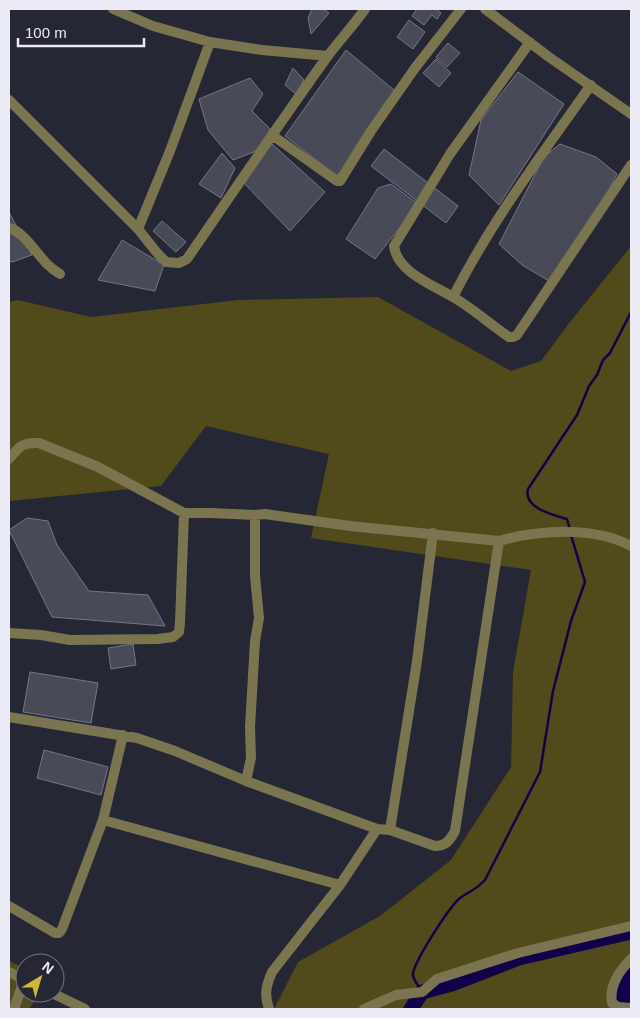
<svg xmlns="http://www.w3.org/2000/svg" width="640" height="1018" font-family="Arial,sans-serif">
	<rect width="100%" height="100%" fill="#252734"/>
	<!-- green -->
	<path fill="#514a1a" d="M631 246V1009H274L298 962 380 916 451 860 511 767 513 672 531 570 311 538 329 454 206 426 161 486 9 501V302L18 300 91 317 238 300 378 297 511 371 541 361 570 322Z
		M10 961 25 969V993H40L29 1009H9V963Z"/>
	<!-- water -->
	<path fill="#11004a" d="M631 964V1004L616 1003V984Z"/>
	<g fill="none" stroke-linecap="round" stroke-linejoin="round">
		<!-- stream -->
		<path stroke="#11004a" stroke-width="2.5" d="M570 530 567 519C553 515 523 508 528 489L577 415 589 386 597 375 603 360 610 353 631 312
			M421 990C418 985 412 979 413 973 416 959 449 907 460 898 471 890 475 891 485 880L540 772 553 691 571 621 585 582 571 535"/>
		<!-- river -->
		<path stroke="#11004a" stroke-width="15" d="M411 1009 422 992 452 984 519 958 631 932"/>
	</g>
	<!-- building -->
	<path fill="#484a58" stroke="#737685" d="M312 9H323L329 13 311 34 308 18Z
		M417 9H436L441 13 437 19 432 15 424 25 412 16Z
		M409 20 425 32 413 49 397 37Z
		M448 43 460 53 447 67 436 57Z
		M346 50 400 95 337 176 285 136Z
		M436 59 451 73 439 87 423 73Z
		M293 68 304 80 296 94 285 85Z
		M518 72 564 104 499 205 469 175 481 120Z
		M250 78 263 94 252 111 270 129 264 148 233 160 208 130 199 99Z
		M271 143 325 192 290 231 242 181Z
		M560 144 596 157 617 174 588 229 549 281 522 265 499 244 544 157Z
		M384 149 458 206 446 223 371 166Z
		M222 153 235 168 221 198 199 184Z
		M391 184 418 204 375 259 346 239 378 188Z
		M9 212 32 255 12 262 9 261Z
		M162 221 186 242 176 252 153 231Z
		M122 240 164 265 155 291 98 280Z
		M27 518 48 521 57 545 89 591 148 595 165 626 52 617 9 530Z
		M133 644 136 665 111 669 108 648Z
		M30 672 98 683 91 723 23 712Z
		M44 750 108 767 101 795 37 778Z"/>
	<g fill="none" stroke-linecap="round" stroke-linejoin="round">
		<!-- minor -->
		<path stroke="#7a754f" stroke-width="10" d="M113 9 153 26 210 42 262 50 328 56
			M485 9 549 57 631 114
			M530 42 450 154 394 246C397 272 433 285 453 297 472 308 490 324 509 337H513L517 335 631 165
			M9 100 138 229 158 254 166 262 179 263 187 259C233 192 279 124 327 57 339 41 353 26 365 9
			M272 135 337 181H340L371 131 415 68 461 9
			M9 228C23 231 37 254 47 264 51 268 55 271 60 274
			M138 229 170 151 210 42
			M453 297C491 222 542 154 591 85
			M9 459C19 447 22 442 39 443L98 467 184 513H211L255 515 265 514 350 526 499 541C539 530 594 526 631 546
			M9 633 41 635 70 640 158 639 173 637 179 632 180 623 184 513
			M9 717 137 738 175 751 246 781 377 829 390 830 417 661 433 533
			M246 781 251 758 250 727 255 641 259 618 255 576V515
			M103 820 340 885
			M390 830 435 846C446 846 450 840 455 831L499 541
			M9 906 55 933H59L62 929 103 820 123 735
			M631 959C619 971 609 986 612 1003L618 1007 631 1008
			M9 972 25 980
			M52 993 85 1009
			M14 1009 24 980
			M269 1009C264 995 266 986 272 972L340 885 377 829
			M364 1009 396 995 422 992 437 979 518 953 631 926"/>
	</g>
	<!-- border -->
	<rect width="640" height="1018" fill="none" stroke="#eaebf4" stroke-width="20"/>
	<!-- north arrow -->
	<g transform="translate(40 978) rotate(38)"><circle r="24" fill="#252734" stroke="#747581"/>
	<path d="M0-4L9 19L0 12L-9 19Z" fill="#ccb939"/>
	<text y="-8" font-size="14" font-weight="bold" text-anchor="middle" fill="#eaebf4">N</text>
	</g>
	<!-- scale -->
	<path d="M18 38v8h126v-8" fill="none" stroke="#eaebf4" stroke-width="2.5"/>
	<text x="25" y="38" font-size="15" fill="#eaebf4" stroke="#252734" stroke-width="4" paint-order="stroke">100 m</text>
</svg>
